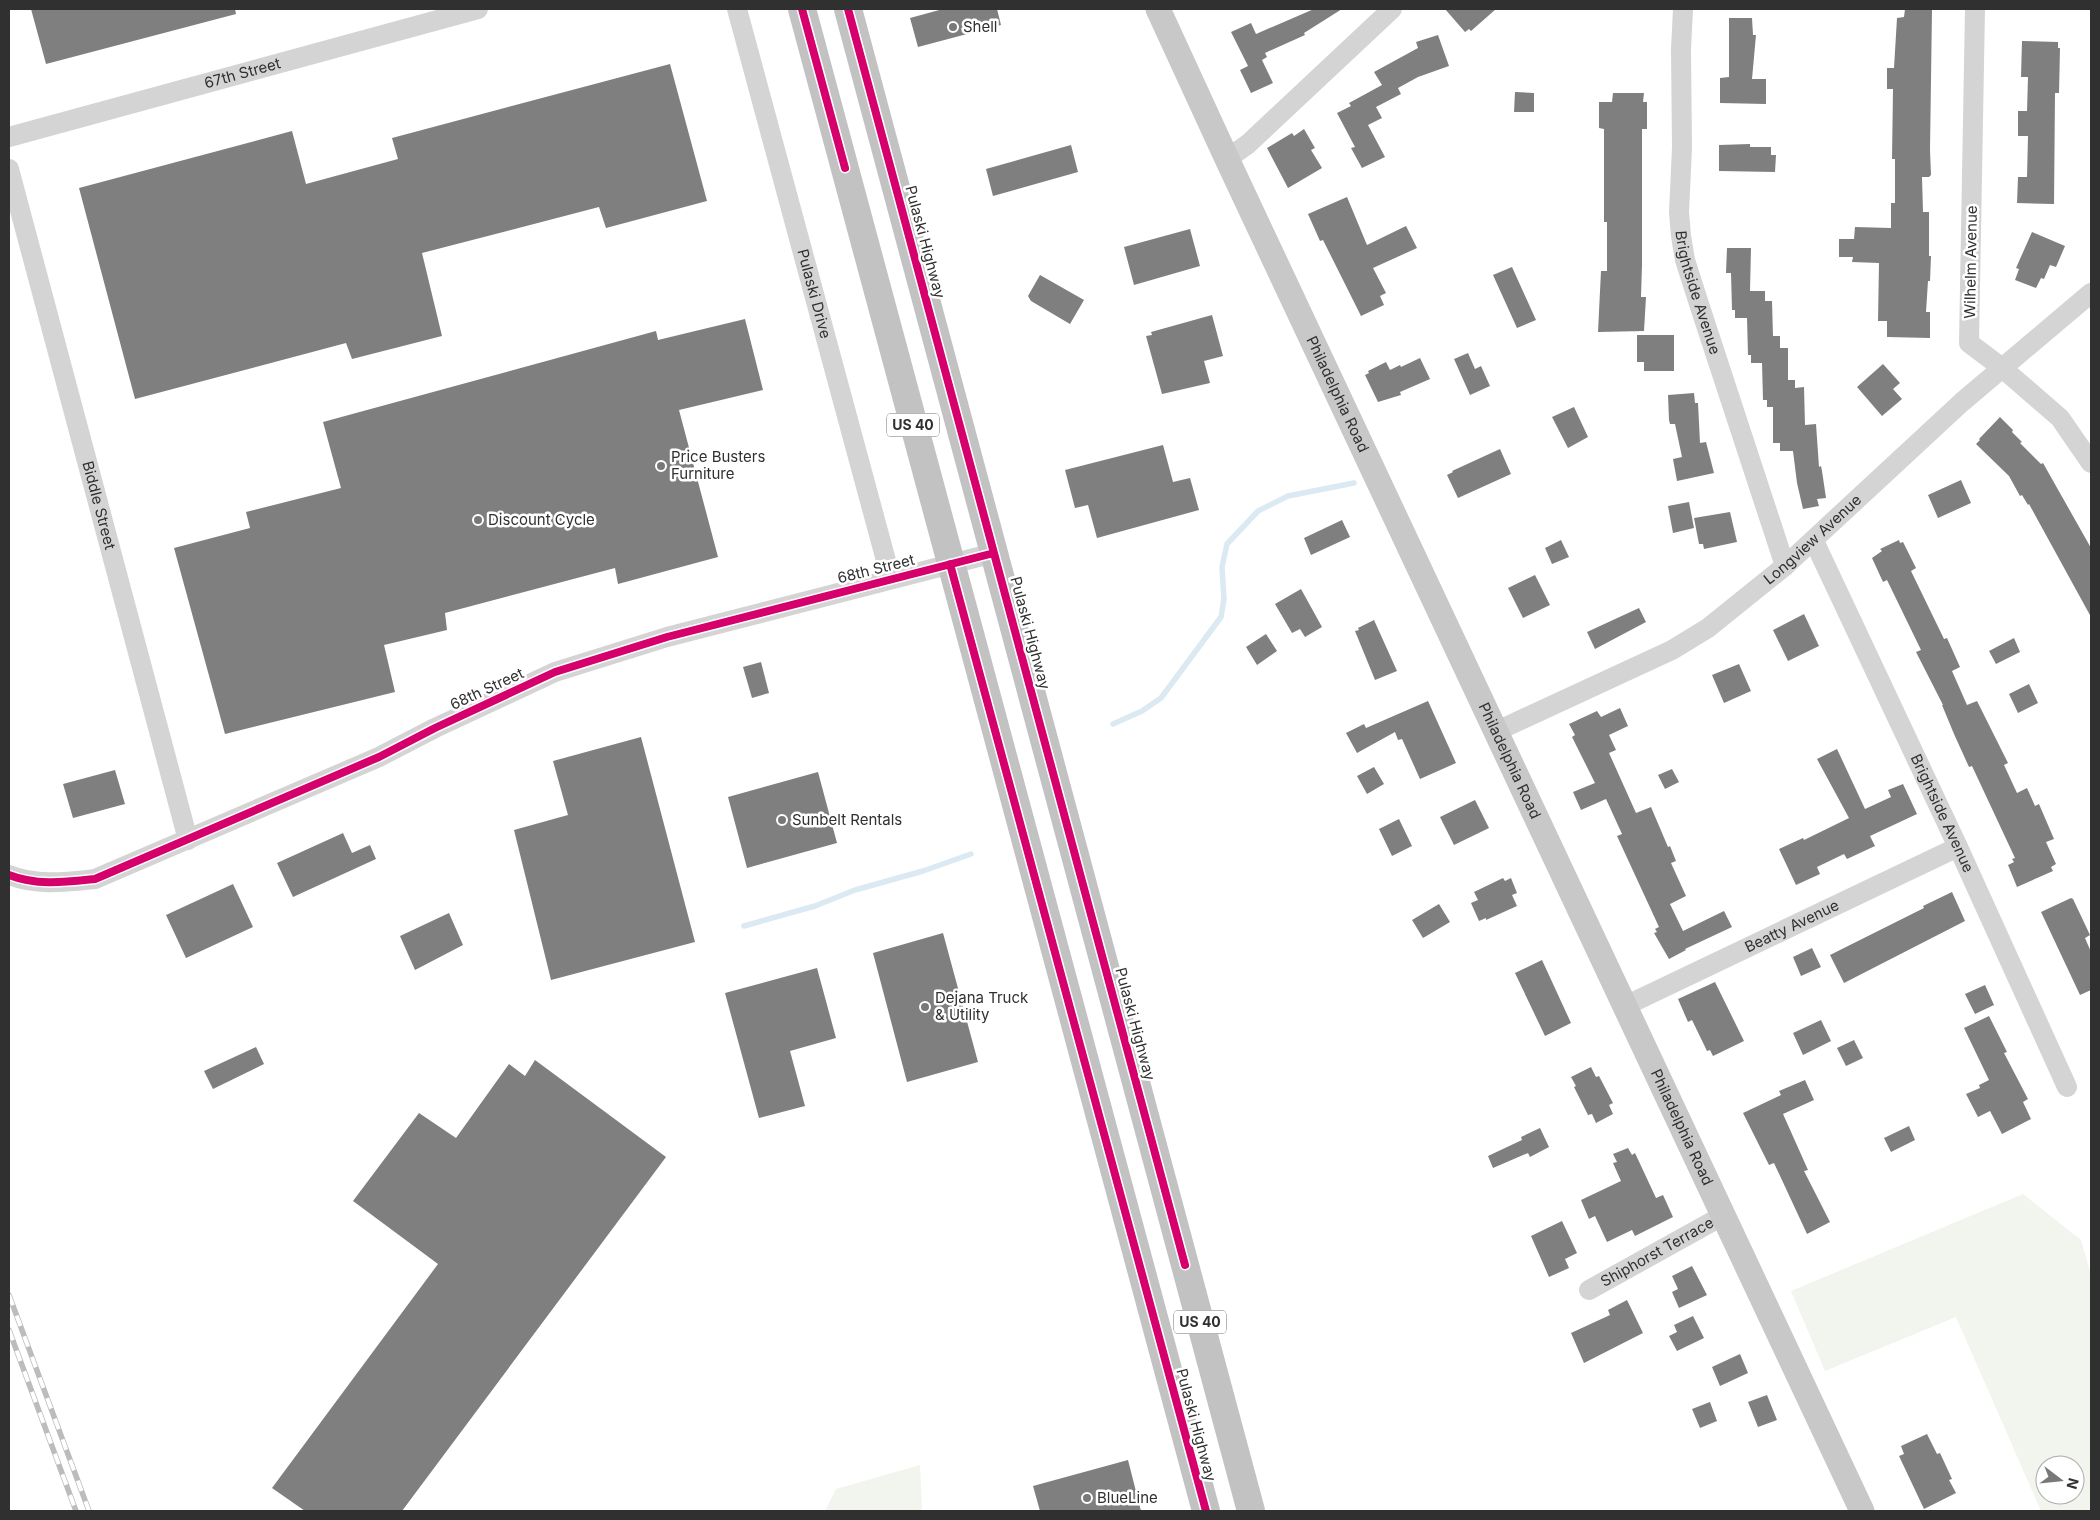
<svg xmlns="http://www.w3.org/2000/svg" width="2100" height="1520" font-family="Inter,sans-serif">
	<rect width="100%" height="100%" fill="#fff"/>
	<!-- green -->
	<path fill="#f1f5ed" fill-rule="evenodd" d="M2023 1194 2081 1240 2091 1275V1511H2041L1956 1317 1825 1371 1791 1291ZM2045 1465H2075V1495H2045Z
		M920 1465 922 1511H825L836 1489Z"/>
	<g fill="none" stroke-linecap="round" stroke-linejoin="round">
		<!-- stream -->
		<path stroke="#dae9f2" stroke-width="5.5" d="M1113 724 1142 711 1161 698 1221 617 1224 599 1222 567 1227 544 1258 511 1288 496 1354 483
			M744 926 815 906 855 890 923 871 971 854"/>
	</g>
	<!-- building -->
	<path fill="#7f7f7f" d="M31 9H235L236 14 46 64Z
		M943 9H997L1001 25 918 47 910 18Z
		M1314 9H1342L1304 33 1305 35 1265 53 1267 57 1262 60 1273 83 1251 93 1240 70 1248 66 1231 32 1251 23 1256 34Z
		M1445 9H1496L1471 31 1469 29 1465 32Z
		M1905 9H1932L1930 150 1931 175 1929 177H1922L1923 212H1929V256H1931L1930 281H1928L1926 312H1930V338L1887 337V321H1878L1879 263 1852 262 1853 257H1839V239H1854L1855 227 1891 228V203H1895V159H1892L1893 89H1887V68H1894L1897 18 1904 17Z
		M1729 18H1752L1753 35H1756L1752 79H1766V104L1720 103V78L1729 77Z
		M1438 35 1449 66 1418 77 1398 88 1401 94 1376 107 1382 118 1368 125 1385 157 1362 168 1351 148 1355 147 1337 113 1351 106 1349 103 1382 85 1374 72 1418 48 1416 42Z
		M2022 41 2058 42V48H2060L2059 93H2055L2054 204 2017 203 2018 177H2027L2028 136H2018V111H2027L2028 77H2021Z
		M670 64 707 201 606 228 599 207 422 253 442 336 352 359 346 343 135 399 79 188 292 131 306 184 398 159 392 138Z
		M1515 92 1534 93V112H1514Z
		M1613 93H1644L1643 102H1647V129H1642V265L1641 297H1646L1644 331 1598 332 1601 271H1607V222H1604V129L1599 128V102H1612Z
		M1304 129 1315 148 1311 150 1322 168 1288 188 1267 148 1292 133 1294 136Z
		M1750 144V147H1771V155H1776L1775 172 1719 171V145Z
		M1071 145 1078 172 993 196 986 169Z
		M1347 197 1367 245 1406 226 1417 248 1373 268 1386 293 1380 296 1384 305 1361 316 1323 240 1320 241 1308 214Z
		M1190 229 1200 266 1134 285 1124 247Z
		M2032 232 2065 246 2056 267 2050 265 2044 279 2041 278 2036 288 2015 280 2019 269 2016 268Z
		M1727 248H1751L1750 291H1765V301H1772L1773 336H1780V348H1788V380H1795V388L1804 387 1805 425 1816 424 1819 467 1821 466 1822 471 1826 498 1817 499 1819 506 1803 509 1797 483 1793 451H1780V443H1773V407H1767V400H1763L1762 363H1751V355H1748L1747 318H1735V310H1732L1731 273H1726Z
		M1512 267 1536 320 1517 328 1493 275Z
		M1040 275 1084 300 1070 324 1031 301 1028 296Z
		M1212 315 1223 356 1204 361 1210 383 1162 394 1146 336 1152 335 1151 332Z
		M745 319 763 390 679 410 718 557 618 584 615 568 445 613 447 630 384 645 395 692 225 734 174 548 250 528 246 512 341 488 323 422 656 331 658 340Z
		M1637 335H1674V371H1644V362H1637Z
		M1468 353 1475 369 1481 366 1490 386 1470 395 1454 359Z
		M1420 358 1430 379 1400 392 1401 395 1378 402 1365 375 1369 373 1368 371 1386 362 1390 370 1400 365 1401 367Z
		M1883 364 1900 383 1893 389 1902 399 1882 416 1857 387Z
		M1694 393 1695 403H1698L1700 443 1706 442 1714 473 1677 481 1673 459 1682 457 1675 424H1670L1669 420 1668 395Z
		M1574 407 1588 437 1568 448 1552 417Z
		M2000 417 2013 430 2012 432 2022 442 2020 443 2041 464 2043 463 2091 548V617L2029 504 2028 505 2022 495 2020 496 2009 476 1976 444 1980 440 1979 439Z
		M1163 445 1173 482 1190 478 1199 510 1097 538 1088 505 1075 508 1065 470Z
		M1500 449 1511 474 1458 498 1447 475 1453 472 1452 471Z
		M1961 480 1971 503 1938 518 1928 495Z
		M1689 502 1694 528 1673 533 1668 506Z
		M1730 512 1737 542 1704 549 1703 544H1699L1694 518Z
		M1342 520 1350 537 1311 555 1304 538Z
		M1561 540 1569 557 1552 564 1545 548Z
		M1899 540 1900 543 1903 542 1916 568 1911 571 1944 639 1947 638 1960 667 1952 671 1967 705 1977 701 2008 763 2004 765 2017 793 2027 788 2035 806 2039 804 2054 839 2046 842 2056 864 2051 867 2053 871 2017 887 2008 865 2014 862 2012 859 2015 858 1972 766 1969 767 1954 734 1942 705H1943L1916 652 1921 650 1887 580 1883 582 1872 558 1882 551 1880 549Z
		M1535 575 1550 605 1523 618 1508 588Z
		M1301 589 1322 627 1305 637 1300 629 1292 633 1275 604Z
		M1639 608 1646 622 1595 649 1587 632Z
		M1804 614 1819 646 1788 661 1773 630Z
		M1374 620 1397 671 1375 680 1355 631 1359 630 1358 628Z
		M1266 634 1277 651 1257 665 1246 647Z
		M2014 638 2020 652 1996 664 1989 651Z
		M761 662 769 693 752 698 743 667Z
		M1739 664 1751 691 1724 703 1712 675Z
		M2029 684 2038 703 2018 713 2009 694Z
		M1428 701 1456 763 1420 779 1402 739 1398 740 1395 732 1357 753 1346 733 1364 724 1366 728Z
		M1620 708 1628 726 1609 735 1616 750 1609 753 1636 813 1651 807 1668 847 1670 846 1676 861 1671 863 1686 896 1670 904 1683 931 1724 911 1732 927 1685 949 1686 950 1669 959 1654 933 1657 932 1655 929 1659 927 1617 836 1622 834 1606 799 1581 810 1573 792 1595 783 1572 737 1575 735 1569 724 1597 711 1601 717Z
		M641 737 695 942 551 980 514 830 568 815 553 761Z
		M1837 749 1865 809 1891 797 1888 790 1903 784 1917 814 1870 836 1875 846 1847 859 1844 854 1817 867 1820 874 1796 885 1779 849 1803 838 1804 840 1849 818 1817 759Z
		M1374 767 1384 784 1367 794 1357 776Z
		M1672 769 1679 782 1665 789 1658 775Z
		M115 770 125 804 73 818 63 784Z
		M818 772 837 843 747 868 728 797Z
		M1475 800 1489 828 1454 845 1440 817Z
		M1399 819 1412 846 1392 856 1379 829Z
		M343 833 352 853 370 845 376 859 293 897 277 863Z
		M1503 878 1505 881 1511 878 1517 893 1512 895 1517 906 1486 920V918L1479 921 1471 903 1478 900 1474 892Z
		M233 884 253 927 186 958 166 915Z
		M1952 892 1965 921 1844 983 1830 955 1924 908 1923 906Z
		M2071 898 2073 899 2090 935 2085 938 2091 952V990L2080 995 2041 912Z
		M1439 904 1450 922 1423 938 1412 920Z
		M449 913 463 945 415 970 400 936Z
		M943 933 978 1062 907 1082 873 953Z
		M1812 948 1821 967 1801 976 1793 957Z
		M1542 960 1571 1023 1545 1036 1515 973Z
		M817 968 836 1038 790 1051 805 1106 759 1118 725 993Z
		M1715 982 1744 1041 1713 1056 1710 1050 1707 1051 1692 1020 1688 1022 1678 999Z
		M1985 985 1994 1005 1975 1014 1965 994Z
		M1989 1016 2007 1052 2004 1053 2028 1099 2023 1102 2031 1119 2002 1134 1990 1111 1978 1117 1966 1094 1980 1088 1979 1085 1989 1080 1964 1028Z
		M1821 1020 1831 1041 1803 1055 1793 1033Z
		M1854 1040 1863 1058 1846 1066 1837 1048Z
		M256 1047 264 1064 213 1089 204 1071Z
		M535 1060 666 1157 402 1511H305L272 1488 438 1264 353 1201 419 1113 456 1138 509 1064 525 1076Z
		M1591 1067 1596 1077 1599 1076 1613 1103 1609 1105 1613 1114 1596 1123 1592 1114 1588 1115 1574 1087 1576 1086 1571 1077Z
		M1805 1080 1814 1100 1783 1114 1808 1170 1804 1171 1830 1222 1807 1234 1774 1163 1769 1165 1743 1113 1781 1095 1779 1091Z
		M1909 1126 1915 1140 1891 1152 1884 1138Z
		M1540 1128 1549 1147 1530 1157 1528 1153 1493 1168 1488 1156 1522 1140 1521 1137Z
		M1628 1148 1632 1155 1635 1153 1656 1198 1663 1195 1673 1217 1635 1236 1632 1230 1607 1242 1595 1216 1589 1219 1581 1200 1621 1181 1613 1163 1617 1162 1613 1154Z
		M1562 1221 1577 1253 1565 1259 1569 1268 1549 1277 1531 1236Z
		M1692 1266 1707 1295 1679 1308 1672 1292 1678 1289 1672 1276Z
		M1627 1300 1643 1333 1584 1363 1571 1333 1610 1315 1608 1310Z
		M1693 1316 1704 1338 1677 1351 1669 1336 1677 1332 1674 1325Z
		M1740 1354 1748 1373 1720 1386 1712 1367Z
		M1767 1395 1777 1420 1758 1427 1748 1402Z
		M1710 1402 1717 1421 1700 1428 1692 1409Z
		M1927 1434 1937 1454 1940 1453 1952 1479 1949 1480 1956 1493 1924 1509 1899 1456 1904 1454 1901 1446Z
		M1128 1460 1141 1511H1040L1033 1486Z"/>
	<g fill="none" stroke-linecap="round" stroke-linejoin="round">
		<!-- minor -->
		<g stroke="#d4d4d4" stroke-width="20">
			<path id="s1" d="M737 9 891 579"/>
			<path id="s2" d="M1683 9 1681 49 1682 148 1679 212 1681 236 1685 260 1700 307 1785 566"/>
			<path d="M1975 9 1969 343 2001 367 2060 418 2091 463"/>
			<path id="s3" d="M9 137 478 9"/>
			<path d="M1227 159 1248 144 1392 9"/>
			<path id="s4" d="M9 169 188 840"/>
			<path id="s5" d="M1814 541 1958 847 2067 1087"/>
			<path id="s6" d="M1497 731 1672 650 1708 628 1785 566 1962 402 2091 293"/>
			<path d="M9 875C37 886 66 882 95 879L379 757 435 728 555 672 667 637 994 553"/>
			<path id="s7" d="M1625 1006 1958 847"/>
			<path id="s8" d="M1589 1290 1724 1215"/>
		</g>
		<!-- major -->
		<path stroke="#c8c8c8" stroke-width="25" id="s9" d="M1158 9 1227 159 1862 1511"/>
		<!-- highway -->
		<path stroke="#c2c2c2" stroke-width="28" d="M802 9 1206 1511
			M848 9 1251 1511"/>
		<!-- rail casing -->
		<g stroke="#bcbcbc" stroke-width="5.5">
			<path id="rail" d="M9 1295 89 1511
				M9 1330 76 1511"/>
		</g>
		<!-- rail -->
		<use href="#rail" stroke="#fff" stroke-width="4" stroke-dasharray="11" stroke-linecap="butt"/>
		<!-- cycleway casing -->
		<g stroke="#fff" stroke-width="11">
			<path id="cycleway" d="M802 9 845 168
				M848 9 1185 1265
				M950 564 1206 1511
				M9 875C37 886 66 882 95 879L379 757 435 728 555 672 667 637 994 553"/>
		</g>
		<!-- cycleway -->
		<use href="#cycleway" stroke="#d6006c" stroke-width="8"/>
	</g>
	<!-- markers -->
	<g fill="#787878" stroke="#fff" stroke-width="2">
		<circle cx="953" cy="27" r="5"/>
		<circle cx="661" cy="466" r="5"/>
		<circle cx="478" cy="520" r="5"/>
		<circle cx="782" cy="820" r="5"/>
		<circle cx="925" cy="1007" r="5"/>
		<circle cx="1087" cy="1498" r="5"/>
	</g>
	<g text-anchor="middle" stroke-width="5" stroke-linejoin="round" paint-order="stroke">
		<!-- shield labels -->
		<g fill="#fff" stroke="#6e6e6e" stroke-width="1">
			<rect x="887" y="413.5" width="52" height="23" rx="4"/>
			<rect x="1174" y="1310.5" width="52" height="23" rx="4"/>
		</g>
		<g font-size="14" font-weight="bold" fill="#303030">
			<text x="913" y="430">US 40</text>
			<text x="1200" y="1327">US 40</text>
		</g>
		<!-- poi labels -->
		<g font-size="15" fill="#303030" stroke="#fff" text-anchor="start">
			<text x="963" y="32">Shell</text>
			<text x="671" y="462">Price Busters<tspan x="671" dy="17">Furniture</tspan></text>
			<text x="488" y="525">Discount Cycle</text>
			<text x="792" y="825">Sunbelt Rentals</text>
			<text x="935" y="1003">Dejana Truck<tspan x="935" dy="17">&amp; Utility</tspan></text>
			<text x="1097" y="1503">BlueLine</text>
		</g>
		<!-- street labels -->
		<g font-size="15" fill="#303030" stroke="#fff">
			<text dy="5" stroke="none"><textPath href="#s3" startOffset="242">67th Street</textPath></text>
			<text transform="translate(925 242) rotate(75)" y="5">Pulaski Highway</text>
			<text transform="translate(1971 262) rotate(-89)" y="5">Wilhelm Avenue</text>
			<text dy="5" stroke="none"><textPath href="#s2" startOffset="286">Brightside Avenue</textPath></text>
			<text dy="5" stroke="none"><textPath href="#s1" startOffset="295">Pulaski Drive</textPath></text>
			<text dy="5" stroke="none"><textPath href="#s9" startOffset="425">Philadelphia Road</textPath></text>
			<text dy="5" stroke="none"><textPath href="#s4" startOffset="348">Biddle Street</textPath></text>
			<text dy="5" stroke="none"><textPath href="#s6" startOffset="372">Longview Avenue</textPath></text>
			<text transform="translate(876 569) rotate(-14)" y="5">68th Street</text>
			<text transform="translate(1030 633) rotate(75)" y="5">Pulaski Highway</text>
			<text transform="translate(487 689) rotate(-25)" y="5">68th Street</text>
			<text dy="5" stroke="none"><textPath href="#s9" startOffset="830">Philadelphia Road</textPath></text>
			<text dy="5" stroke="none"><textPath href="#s5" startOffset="301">Brightside Avenue</textPath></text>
			<text dy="5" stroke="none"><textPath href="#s7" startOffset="185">Beatty Avenue</textPath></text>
			<text transform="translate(1135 1024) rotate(75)" y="5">Pulaski Highway</text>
			<text dy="5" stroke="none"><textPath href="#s9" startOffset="1235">Philadelphia Road</textPath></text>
			<text dy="5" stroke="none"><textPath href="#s8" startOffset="78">Shiphorst Terrace</textPath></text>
			<text transform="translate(1196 1425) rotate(75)" y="5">Pulaski Highway</text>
		</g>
	</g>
	<!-- border -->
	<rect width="2100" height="1520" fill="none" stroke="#303030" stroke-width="20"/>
	<!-- north arrow -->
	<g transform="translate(2060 1480) rotate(106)"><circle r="24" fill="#ffffff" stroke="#acacac"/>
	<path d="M0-4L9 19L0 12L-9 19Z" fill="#787878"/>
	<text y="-8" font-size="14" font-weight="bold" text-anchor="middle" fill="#303030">N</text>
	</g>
</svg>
